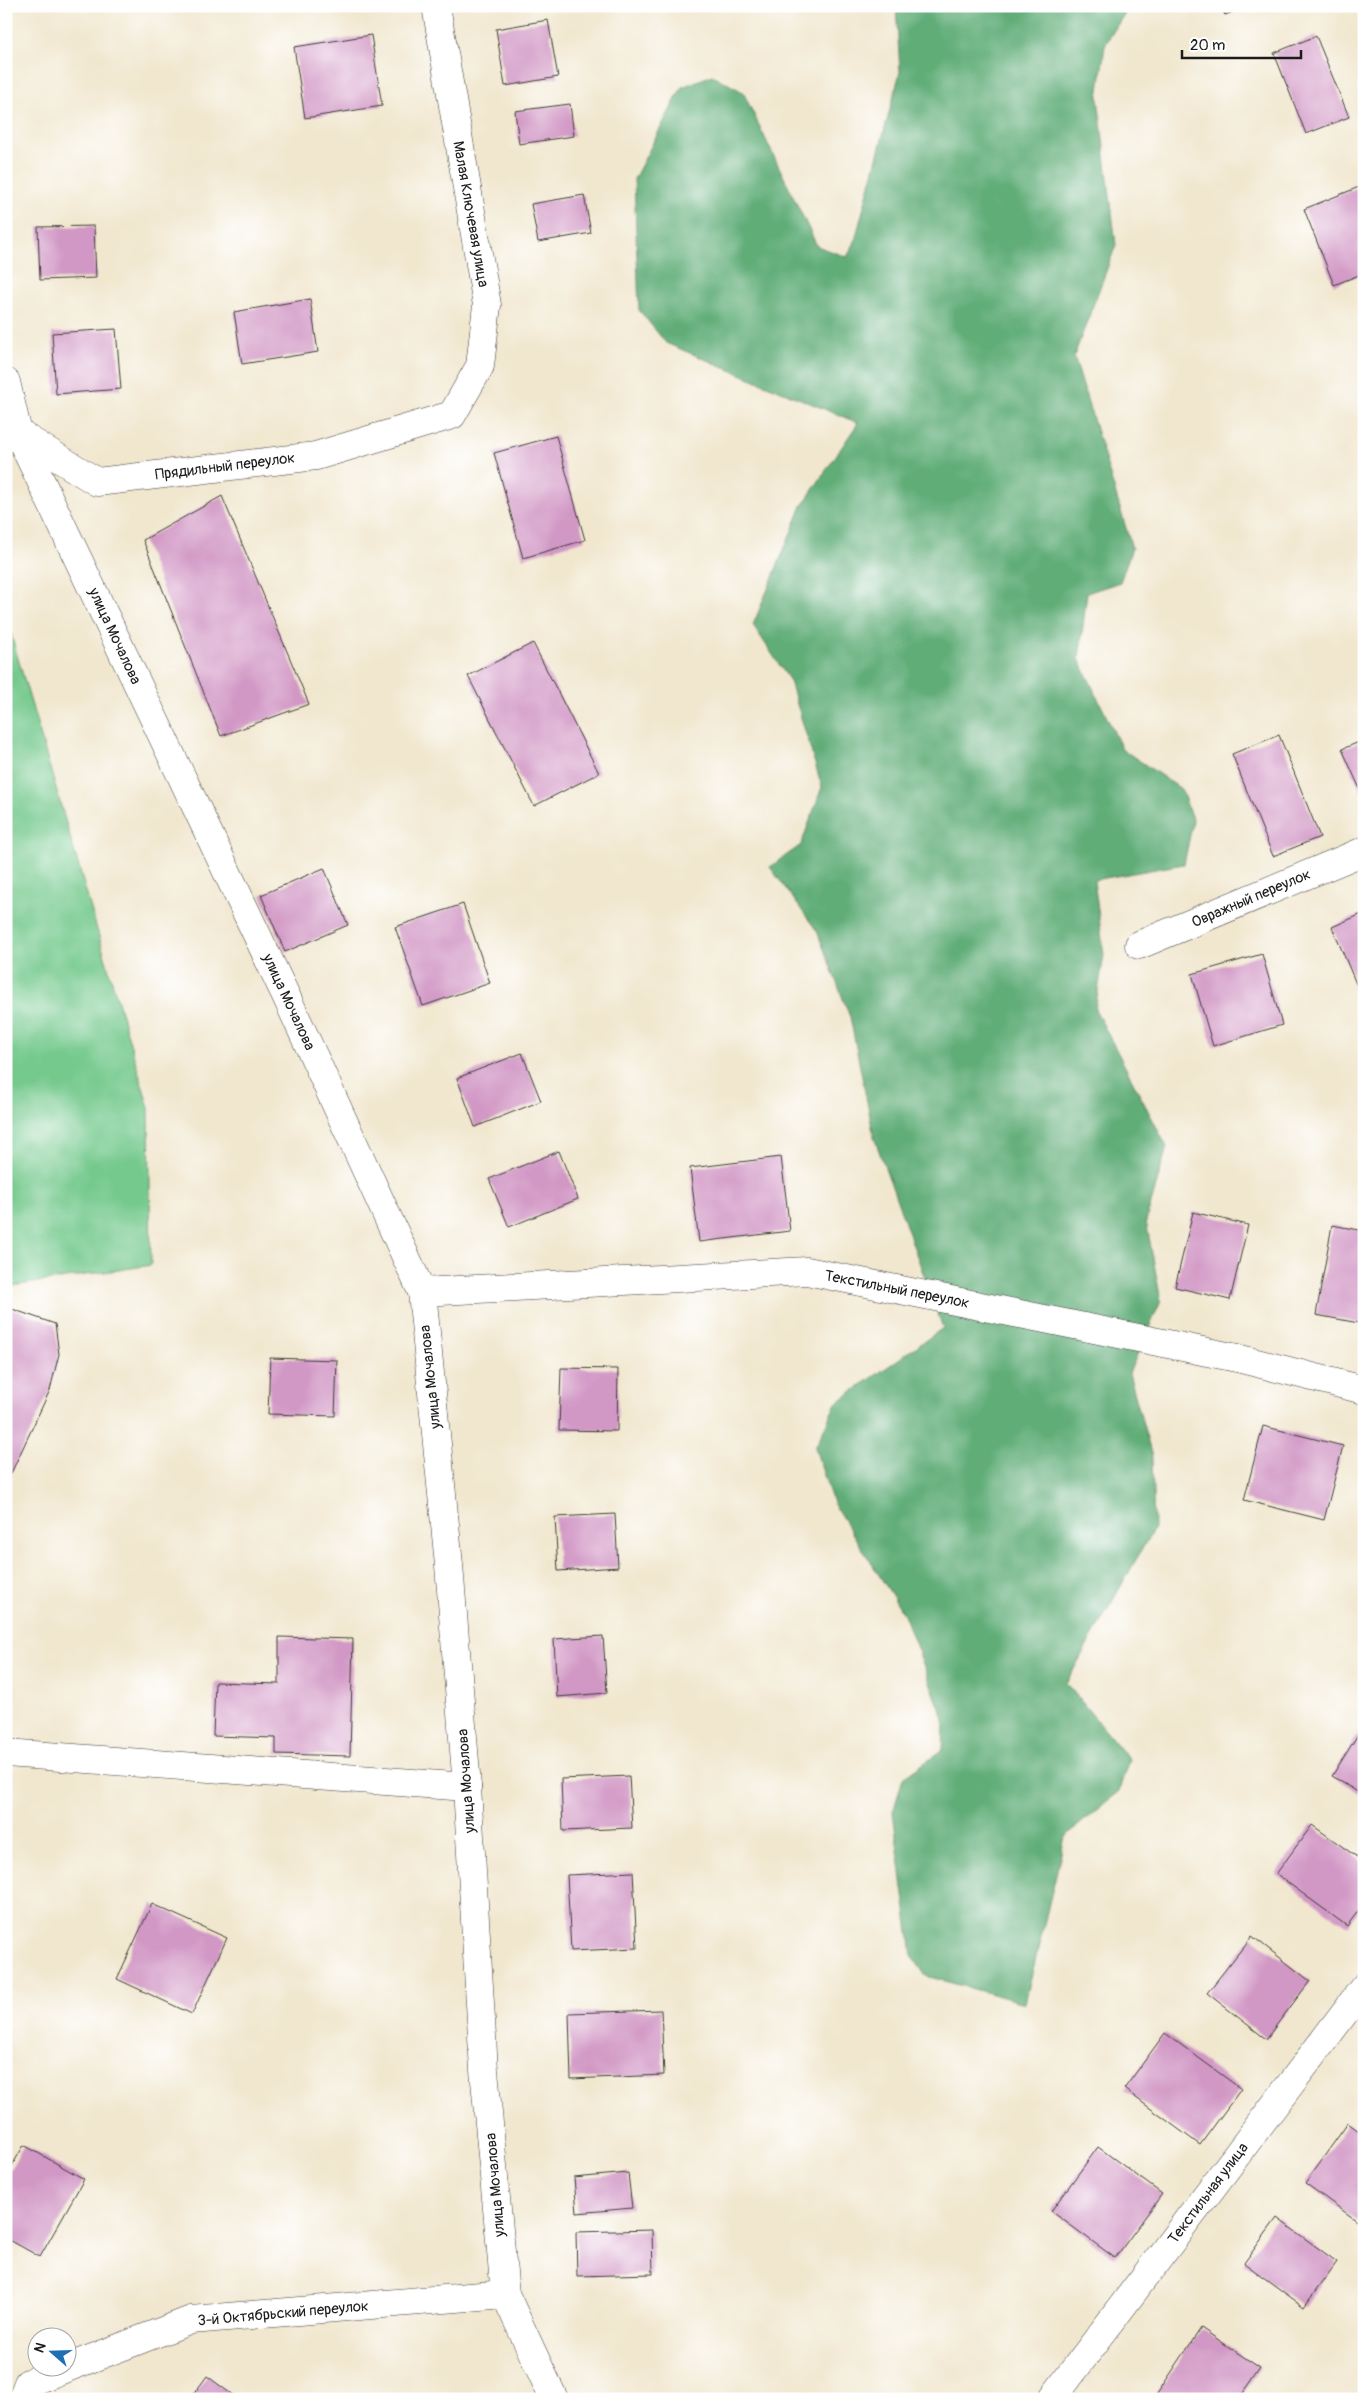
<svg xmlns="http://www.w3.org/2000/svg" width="1370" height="2405" font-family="Pangolin,sans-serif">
	<rect width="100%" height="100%" fill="#fff"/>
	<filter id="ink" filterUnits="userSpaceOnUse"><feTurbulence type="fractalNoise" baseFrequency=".02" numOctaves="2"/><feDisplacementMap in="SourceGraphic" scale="10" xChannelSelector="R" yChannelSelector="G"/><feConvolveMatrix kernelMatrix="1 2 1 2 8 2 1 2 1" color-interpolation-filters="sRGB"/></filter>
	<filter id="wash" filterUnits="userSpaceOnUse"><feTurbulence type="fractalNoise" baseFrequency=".0096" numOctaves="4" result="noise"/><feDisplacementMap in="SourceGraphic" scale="20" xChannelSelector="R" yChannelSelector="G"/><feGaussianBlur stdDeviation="1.12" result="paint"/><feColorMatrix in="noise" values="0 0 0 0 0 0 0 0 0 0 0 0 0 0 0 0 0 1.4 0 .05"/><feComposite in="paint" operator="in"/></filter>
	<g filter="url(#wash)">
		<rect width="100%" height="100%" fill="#f1e7cf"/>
		<!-- green -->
		<path fill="#75c98d" stroke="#487254" d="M6 617 149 1108 151 1265 6 1287Z"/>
		<!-- forest -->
		<path fill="#60ad78" stroke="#3e644a" d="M896 6H1129L1105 45 1098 98 1116 245 1074 356 1132 548 1120 582 1087 593 1079 659 1122 749 1181 789 1193 821 1184 864 1094 880 1104 955 1095 1009 1167 1147 1146 1221 1161 1301 1129 1373 1152 1457 1154 1528 1066 1683 1129 1759 1119 1791 1065 1837 1025 2003 926 1976 912 1956 893 1812 903 1778 943 1750 944 1719 904 1614 833 1503 815 1448 836 1403 943 1328 874 1137 850 1017 817 931 770 867 801 845 822 787 790 681 753 625 802 506 858 423 666 343 639 310 634 179 682 87 712 75 743 92 817 246 847 257 854 244 900 72Z"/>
		<g id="blocks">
			<!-- building -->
			<path fill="#d197c5" d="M1222 6H1247L1225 15Z
				M548 20 558 77 505 86 496 29Z
				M371 35 382 106 305 118 294 47Z
				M1316 36 1349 117 1306 134 1274 53Z
				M570 104 574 136 519 144 515 111Z
				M1364 185V273L1334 285 1304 209Z
				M584 195 591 233 538 242 531 204Z
				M94 226 96 278 40 280 38 227Z
				M310 299 318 352 242 364 234 312Z
				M116 329 121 389 56 394 52 333Z
				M556 436 585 540 523 558 494 453Z
				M222 496 309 704 221 736 143 540Z
				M533 643 599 773 534 806 468 676Z
				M1279 735 1320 837 1273 856 1232 754Z
				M1364 740V798L1342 749Z
				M324 868 348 925 285 952 261 895Z
				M463 904 490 983 423 1006 395 927Z
				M1364 913V992L1360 993 1332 927Z
				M1262 954 1282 1025 1213 1046 1192 974Z
				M522 1053 541 1101 475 1127 457 1078Z
				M559 1151 578 1199 509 1227 489 1179Z
				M781 1157 790 1231 699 1242 690 1168Z
				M1193 1212 1248 1225 1230 1300 1175 1287Z
				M1332 1225 1364 1231V1324L1316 1315Z
				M12 1309 55 1324 59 1354 50 1390 6 1484V1311Z
				M270 1358 337 1360 335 1416 268 1414Z
				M561 1368 618 1369 617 1431 559 1430Z
				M1263 1426 1343 1446 1324 1520 1244 1500Z
				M615 1514 618 1567 558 1571 555 1517Z
				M603 1636 607 1693 557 1697 554 1639Z
				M279 1637 353 1639 350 1756 276 1754V1738L213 1736 215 1682 279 1684Z
				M1364 1725V1796L1332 1776Z
				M629 1776 632 1828 563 1831 561 1779Z
				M1312 1825 1364 1862V1903L1347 1926 1276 1874Z
				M633 1872 637 1948 571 1951 567 1875Z
				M152 1904 227 1938 192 2014 117 1979Z
				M1252 1936 1310 1981 1266 2039 1207 1993Z
				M661 2010 664 2075 571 2079 569 2013Z
				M1165 2033 1241 2089 1200 2145 1124 2089Z
				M1348 2123 1364 2135V2226L1305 2183Z
				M24 2145 84 2179 40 2257 6 2238V2176Z
				M1098 2147 1162 2194 1115 2258 1051 2211Z
				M628 2173 632 2208 577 2213 574 2178Z
				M1277 2218 1337 2262 1304 2307 1244 2263Z
				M652 2230 653 2274 577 2276 576 2232Z
				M1201 2328 1260 2368 1239 2399H1157L1155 2397Z
				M207 2376 238 2399H190Z"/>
		</g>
	</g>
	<g filter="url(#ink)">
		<use href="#blocks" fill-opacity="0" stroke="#3c3a37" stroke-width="1"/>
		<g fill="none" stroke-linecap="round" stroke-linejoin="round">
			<!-- minor casing -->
			<g stroke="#3c3a37" stroke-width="29">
				<path id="minor" d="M8 436 18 433 97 482 316 456 452 415 480 366 487 305 436 6
					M1139 945 1364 851
					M422 1292 807 1271 1237 1358 1364 1390
					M6 1753 467 1787
					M22 2399 28 2383 191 2320 505 2294
					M1052 2399 1364 1987"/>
			</g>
			<!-- tertiary casing -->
			<g stroke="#3c3a37" stroke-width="29">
				<path id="tertiary" d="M6 382 18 433 287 998 422 1292 449 1565 467 1787 484 2070 505 2294 554 2399"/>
			</g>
			<!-- minor -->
			<use href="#minor" stroke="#fff" stroke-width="28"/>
			<!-- tertiary -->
			<use href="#tertiary" stroke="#fff" stroke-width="28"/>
		</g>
	</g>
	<g text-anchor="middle" stroke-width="4.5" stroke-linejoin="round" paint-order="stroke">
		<!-- street labels -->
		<g font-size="15" fill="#1c1c1c" stroke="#fff">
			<text transform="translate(471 214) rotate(80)" y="5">Малая Ключевая улица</text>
			<text transform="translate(225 466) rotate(-7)" y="5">Прядильный переулок</text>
			<text transform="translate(115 636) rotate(65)" y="5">улица Мочалова</text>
			<text transform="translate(1251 898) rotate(-23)" y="5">Овражный переулок</text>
			<text transform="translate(289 1002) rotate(65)" y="5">улица Мочалова</text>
			<text transform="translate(897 1289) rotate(11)" y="5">Текстильный переулок</text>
			<text transform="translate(430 1377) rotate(-96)" y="5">улица Мочалова</text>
			<text transform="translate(466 1781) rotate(-94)" y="5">улица Мочалова</text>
			<text transform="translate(495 2185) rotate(-95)" y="5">улица Мочалова</text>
			<text transform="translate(1208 2193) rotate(-53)" y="5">Текстильная улица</text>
			<text transform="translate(283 2313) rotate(-5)" y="5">3-й Октябрьский переулок</text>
		</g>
	</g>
	<!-- margin -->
	<rect width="1370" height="2405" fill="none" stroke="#fff" stroke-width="25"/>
	<!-- north arrow -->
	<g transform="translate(52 2352) rotate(290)"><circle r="24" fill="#ffffff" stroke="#a4a4a4"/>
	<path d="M0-4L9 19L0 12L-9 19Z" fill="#1f6fb2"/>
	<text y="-8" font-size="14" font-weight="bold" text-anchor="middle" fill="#1c1c1c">N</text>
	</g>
	<!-- scale -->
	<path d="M1182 50v8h119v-8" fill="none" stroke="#1c1c1c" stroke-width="2.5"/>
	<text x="1190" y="50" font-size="15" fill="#1c1c1c" stroke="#ffffff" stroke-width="4" paint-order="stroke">20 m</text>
</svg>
